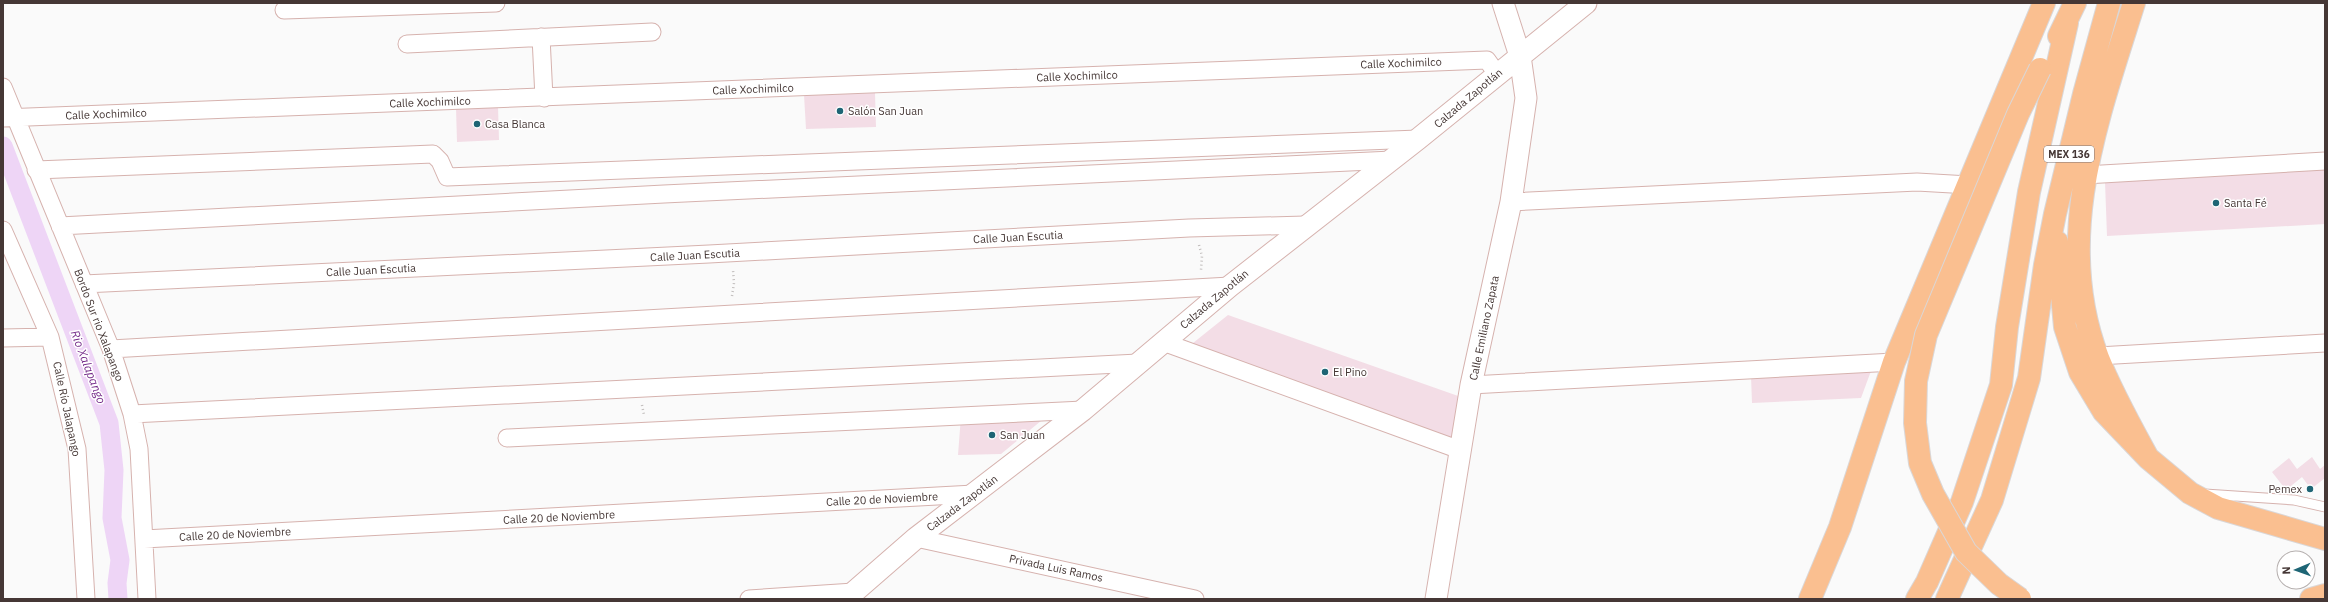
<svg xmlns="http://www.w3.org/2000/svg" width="2328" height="602" font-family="'IBM Plex Sans',sans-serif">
	<rect width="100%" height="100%" fill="#fafafa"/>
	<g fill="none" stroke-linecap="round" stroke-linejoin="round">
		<!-- canal -->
		<path stroke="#eed5f6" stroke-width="19" d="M3 146 109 423 114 470 112 518 120 560 117 583 118 599"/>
	</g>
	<!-- building -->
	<path fill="#f3dde6" d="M875 93 876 127 806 129 804 95Z
		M498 106 499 140 457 142 456 108Z
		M2325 167V224L2107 236 2105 182Z
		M1228 315 1461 397 1451 438 1188 347Z
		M1871 371 1861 398 1752 403 1751 376Z
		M1053 411 1001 454 958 455 961 416Z
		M2312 457 2320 469 2325 465V478L2311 489 2302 477 2286 490 2272 472 2289 458 2297 469Z"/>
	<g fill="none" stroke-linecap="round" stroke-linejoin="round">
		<!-- service casing -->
		<g stroke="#d6b2ae" stroke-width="11">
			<path id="service" d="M2205 494 2294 500 2325 507"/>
		</g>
		<!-- minor casing -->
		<g stroke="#d6b2ae" stroke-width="19">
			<path id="minor" d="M284 10 496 3
				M541 37 544 98
				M407 44 652 32
				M3 87 111 349 132 414 139 449 147 599
				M3 118 1487 60 1497 74
				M36 170 433 154 440 161 447 177 1418 139
				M2085 175 2325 161
				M1511 202 1917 182 1969 185
				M60 226 664 194 1392 160
				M3 230 50 337 77 449 86 599
				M84 284 709 254 1189 228 1305 225
				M3 338 50 337
				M1163 342 1460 450
				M111 349 1230 286
				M2098 356 2325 343
				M1471 385 1894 362
				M132 414 1138 363
				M507 438 1083 410
				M916 538 1195 599
				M144 539 974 494
				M749 599 854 592"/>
		</g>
		<!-- tertiary casing -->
		<g stroke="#d6b2ae" stroke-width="23">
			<path id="tertiary" d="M846 599 916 538 1083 410 1230 286 1418 139 1586 3
				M1436 599 1471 385 1511 202 1526 98 1520 56 1503 3"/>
		</g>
		<!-- trunk casing -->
		<g stroke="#dad7d7" stroke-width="24">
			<path id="trunk" d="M2134 3C2098 118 2052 238 2098 358 2112 393 2130 425 2148 458
				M2059 36 2075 3
				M2057 242 2065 327 2080 372 2104 412 2148 458 2190 493 2218 508 2325 539
				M1810 599 1840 527 1894 362 2044 3
				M1917 599 1927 582 1962 502 2001 385 2007 327 2029 192 2067 23
				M1947 599 1992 500 2029 378 2045 265 2055 214 2084 94 2109 3
				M2311 599 2325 595"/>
		</g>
		<!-- path -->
		<path stroke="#c2bebd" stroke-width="2.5" stroke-dasharray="1 3" stroke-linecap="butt" d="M1199 245 1202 256 1201 270
			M732 296 734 283 733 270
			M642 405 644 415"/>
		<!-- service -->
		<use href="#service" stroke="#fff" stroke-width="9"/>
		<!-- minor -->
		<use href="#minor" stroke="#fff" stroke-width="17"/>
		<!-- tertiary -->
		<use href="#tertiary" stroke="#fff" stroke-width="21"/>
		<!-- trunk -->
		<use href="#trunk" stroke="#fabf90" stroke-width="22"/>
		<!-- trunk-bridge casing -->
		<g stroke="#dad7d7" stroke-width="24" stroke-linecap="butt">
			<path id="trunk-bridge" d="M2020 599 1999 584 1966 552 1933 494 1920 463 1915 423 1916 381 1926 335 2018 114 2040 69"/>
		</g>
		<!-- trunk-bridge -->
		<use href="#trunk-bridge" stroke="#fabf90" stroke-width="22"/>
	</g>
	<!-- markers -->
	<g fill="#1e6575" stroke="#fff" stroke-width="1.5">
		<circle cx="840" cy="111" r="4"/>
		<circle cx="477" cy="124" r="4"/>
		<circle cx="2216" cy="203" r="4"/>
		<circle cx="1325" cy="372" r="4"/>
		<circle cx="992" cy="435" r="4"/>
		<circle cx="2310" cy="489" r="4"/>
	</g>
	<g text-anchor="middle" stroke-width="3" stroke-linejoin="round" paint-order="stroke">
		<!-- shield labels -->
		<rect fill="#fff" stroke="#7d7372" stroke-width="1" x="2044" y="146" width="50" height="16" rx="3"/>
		<g font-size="10" font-weight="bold" fill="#453735">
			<text x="2069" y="158">MEX 136</text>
		</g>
		<!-- street labels -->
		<g font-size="11" fill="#453735" stroke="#fff">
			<text transform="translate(1401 63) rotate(-2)" y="4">Calle Xochimilco</text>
			<text transform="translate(1077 76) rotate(-2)" y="4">Calle Xochimilco</text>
			<text transform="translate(753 89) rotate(-2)" y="4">Calle Xochimilco</text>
			<text transform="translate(1468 98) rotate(-40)" y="4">Calzada Zapotlán</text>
			<text transform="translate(430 102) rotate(-2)" y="4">Calle Xochimilco</text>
			<text transform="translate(106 114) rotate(-2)" y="4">Calle Xochimilco</text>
			<text transform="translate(1018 237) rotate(-3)" y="4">Calle Juan Escutia</text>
			<text transform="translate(695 255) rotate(-3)" y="4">Calle Juan Escutia</text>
			<text transform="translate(371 270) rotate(-3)" y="4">Calle Juan Escutia</text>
			<text transform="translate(1214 299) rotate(-40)" y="4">Calzada Zapotlán</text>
			<text transform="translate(99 325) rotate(69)" y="4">Bordo Sur rio Xalapango</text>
			<text transform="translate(1484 328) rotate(-78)" y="4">Calle Emiliano Zapata</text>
			<text transform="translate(67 409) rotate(78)" y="4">Calle Río Jalapango</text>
			<text transform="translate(882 499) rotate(-3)" y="4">Calle 20 de Noviembre</text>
			<text transform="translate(962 503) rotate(-37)" y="4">Calzada Zapotlán</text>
			<text transform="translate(559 517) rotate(-3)" y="4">Calle 20 de Noviembre</text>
			<text transform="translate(235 534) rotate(-3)" y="4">Calle 20 de Noviembre</text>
			<text transform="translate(1056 568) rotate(12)" y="4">Privada Luis Ramos</text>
		</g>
		<!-- poi labels -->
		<g font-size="11" fill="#453735" stroke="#fff" text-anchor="start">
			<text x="848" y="115">Salón San Juan</text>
			<text x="485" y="128">Casa Blanca</text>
			<text x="2224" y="207">Santa Fé</text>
			<text x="1333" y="376">El Pino</text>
			<text x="1000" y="439">San Juan</text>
			<text x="2302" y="493" text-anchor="end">Pemex</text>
		</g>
		<!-- water labels -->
		<g font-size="12" font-style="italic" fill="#752c8a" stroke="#fff">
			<text transform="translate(88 367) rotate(69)" y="4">Rio Xalapango</text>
		</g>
	</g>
	<!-- border -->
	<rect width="2328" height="602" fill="none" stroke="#453735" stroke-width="8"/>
	<!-- north arrow -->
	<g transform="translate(2296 570) rotate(268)"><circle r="19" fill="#ffffff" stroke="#b5afae"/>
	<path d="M0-3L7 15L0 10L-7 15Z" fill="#1e6575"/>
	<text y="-6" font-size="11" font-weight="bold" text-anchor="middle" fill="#453735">N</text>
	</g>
</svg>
